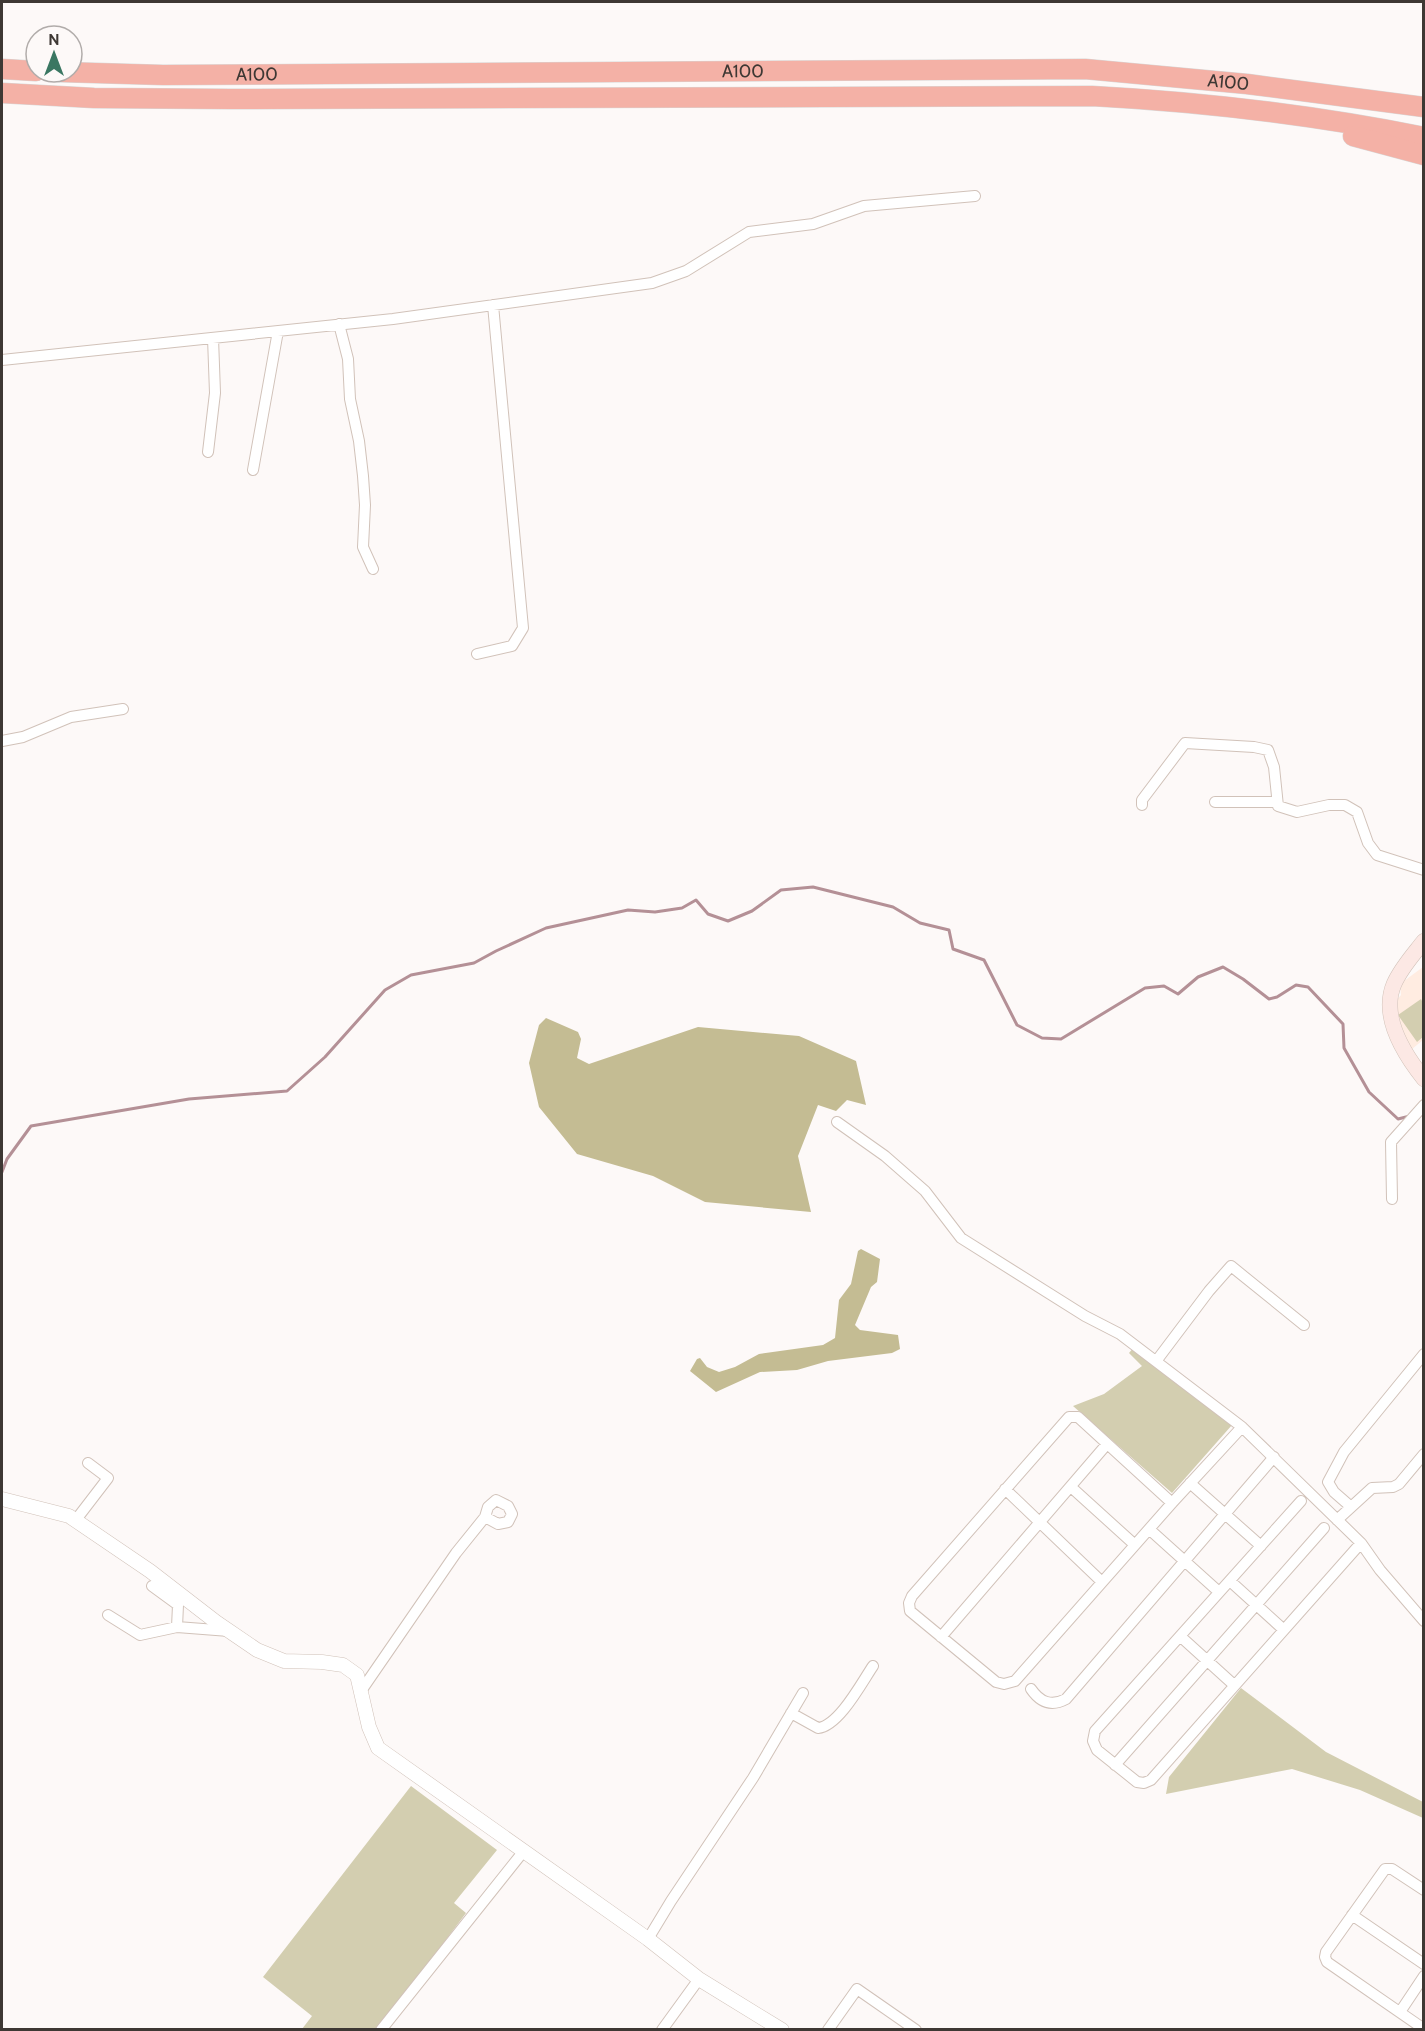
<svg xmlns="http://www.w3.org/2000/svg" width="1425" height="2031" font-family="Cabin,sans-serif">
	<rect width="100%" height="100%" fill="#fdf9f8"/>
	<!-- built -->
	<path fill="#ffece1" d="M1423 967V1040L1412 1049 1400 1027 1396 1001 1401 995 1400 984Z"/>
	<!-- green -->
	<path fill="#d3ceb0" d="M1421 999 1423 1003V1037L1417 1042 1398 1015Z
		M1134 1347 1232 1425 1172 1493 1073 1406 1104 1394 1142 1366 1129 1353Z
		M1241 1688 1326 1752 1423 1802V1818L1360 1790 1292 1769 1166 1794 1169 1777Z
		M411 1786 497 1850 454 1903 466 1913 379 2029H302L312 2016 263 1977Z"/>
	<!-- forest -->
	<path fill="#c4bc93" d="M546 1018 578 1032 581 1039 577 1058 589 1064 698 1027 799 1036 856 1061 866 1105 847 1100 836 1111 818 1105 798 1156 811 1212 705 1202 653 1176 577 1154 539 1107 529 1063 539 1025Z
		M861 1249 880 1259 877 1282 871 1287 855 1325 860 1330 898 1335 900 1349 892 1353 828 1361 797 1370 760 1372 716 1392 690 1371 697 1359 700 1358 707 1367 719 1372 735 1367 759 1354 823 1345 835 1338 839 1300 851 1284 858 1251Z"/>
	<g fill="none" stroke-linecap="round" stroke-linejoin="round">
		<!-- stream -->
		<path stroke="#b49096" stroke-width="3" d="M2 1172 7 1159 31 1126 189 1099 287 1091 325 1057 385 990 411 975 474 963 496 951 546 928 628 910 655 912 682 908 696 900 708 914 728 921 752 911 781 890 813 887 893 907 920 923 949 930 953 949 984 960 1017 1025 1042 1038 1061 1039 1145 988 1164 986 1178 994 1198 977 1223 967 1243 979 1269 999 1277 997 1296 985 1308 987 1343 1024 1344 1048 1369 1092 1398 1119 1410 1116"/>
		<!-- minor casing -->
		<g stroke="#d1c2b9" stroke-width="12">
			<path id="minor" d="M339 324 348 359 350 399 359 441 363 476 365 505 363 547 373 569
				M2 360 393 319 652 283 686 271 749 232 813 224 864 206 975 196
				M208 452 215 393 213 338
				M253 470 278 331
				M477 654 512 646 523 628 493 305
				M2 741 23 737 71 717 123 709
				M1215 802H1277
				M1142 805V800L1185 743 1254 747 1268 750 1274 767 1278 806 1297 812 1329 805H1345L1357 812 1368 843 1377 855 1424 870
				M837 1122 885 1156 925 1191 961 1238 1085 1316 1120 1334 1242 1427 1361 1543 1380 1570 1424 1621
				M1392 1199 1391 1142 1424 1105
				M1157 1360 1209 1291 1231 1266 1304 1325
				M1190 1483 1261 1546
				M1071 1487 1135 1545
				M1005 1489 1102 1582
				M496 1500 508 1506 512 1514 508 1522 498 1524 485 1517 488 1507Z
				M1301 1501 1095 1731 1093 1741 1097 1750 1137 1782 1144 1783 1151 1780 1361 1543
				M1172 1503 1078 1417H1069L912 1596 909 1603 910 1611 996 1682 1004 1684 1015 1681 1172 1503 1242 1427
				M1350 1506 1334 1492 1328 1482 1344 1452 1424 1354
				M1337 1520 1372 1488 1393 1487 1399 1484 1424 1454
				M75 1521 108 1478 88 1463
				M1149 1529 1219 1592
				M1230 1581 1284 1630
				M152 1586 178 1605 177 1627
				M108 1615 140 1635 177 1627 229 1631
				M1180 1636 1234 1685
				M941 1637 1107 1444
				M1031 1689C1040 1702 1051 1707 1066 1699L1274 1457
				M361 1691 456 1553 485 1517
				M791 1713 818 1728C839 1726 862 1682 873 1666
				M1115 1765 1324 1528
				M1424 1890 1392 1869H1385L1326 1952 1325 1957 1327 1962 1424 2029
				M1352 1915 1424 1964
				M648 1939 671 1901 753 1778 803 1693
				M1400 2012 1424 1976
				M381 2030 523 1852
				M662 2030 699 1979
				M828 2030 857 1989 916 2030"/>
		</g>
		<!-- tertiary casing -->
		<g stroke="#d1c2b9" stroke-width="15">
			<path id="tertiary" d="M2 1499 69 1516 150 1571 216 1622 257 1650 284 1661 322 1662 343 1665 357 1675 369 1727 378 1748 648 1939 699 1979 782 2030"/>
		</g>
		<!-- secondary casing -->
		<g stroke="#d1c2b9" stroke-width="16">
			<path id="secondary" d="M1424 941C1413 955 1401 968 1394 984 1380 1017 1404 1054 1424 1079"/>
		</g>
		<!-- motorway casing -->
		<g stroke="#d8d7d6" stroke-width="21">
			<g id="motorway">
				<path d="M2 69 36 71"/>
				<path id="s1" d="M61 72 163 75 1085 69 1247 84 1424 107"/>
				<path d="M2 93 94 98 231 99 1092 96C1204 102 1314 115 1424 137"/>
				<path d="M1353 136 1424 155"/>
			</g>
		</g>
		<!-- minor -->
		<use href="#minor" stroke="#fff" stroke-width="10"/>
		<!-- tertiary -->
		<use href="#tertiary" stroke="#fff" stroke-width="14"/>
		<!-- secondary -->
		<use href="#secondary" stroke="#fce8e4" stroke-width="15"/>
		<!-- motorway -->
		<use href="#motorway" stroke="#f4b1a6" stroke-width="20"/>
	</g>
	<g text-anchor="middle" stroke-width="4.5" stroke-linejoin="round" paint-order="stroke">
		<!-- street labels -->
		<g font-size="18" fill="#3e3834" stroke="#fdf9f8">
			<text dy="6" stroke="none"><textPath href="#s1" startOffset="682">A100</textPath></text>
			<text dy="6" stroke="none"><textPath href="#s1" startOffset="196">A100</textPath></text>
			<text dy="6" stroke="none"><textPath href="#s1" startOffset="1168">A100</textPath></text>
		</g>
	</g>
	<!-- border -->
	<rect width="1425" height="2031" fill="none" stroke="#3e3834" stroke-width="6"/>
	<!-- north arrow -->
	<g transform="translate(54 54)"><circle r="28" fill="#fdf9f8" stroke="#b1acaa" stroke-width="1.5"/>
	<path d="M0-4.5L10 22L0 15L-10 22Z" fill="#3a7762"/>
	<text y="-9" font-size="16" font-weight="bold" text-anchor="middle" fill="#3e3834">N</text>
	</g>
</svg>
